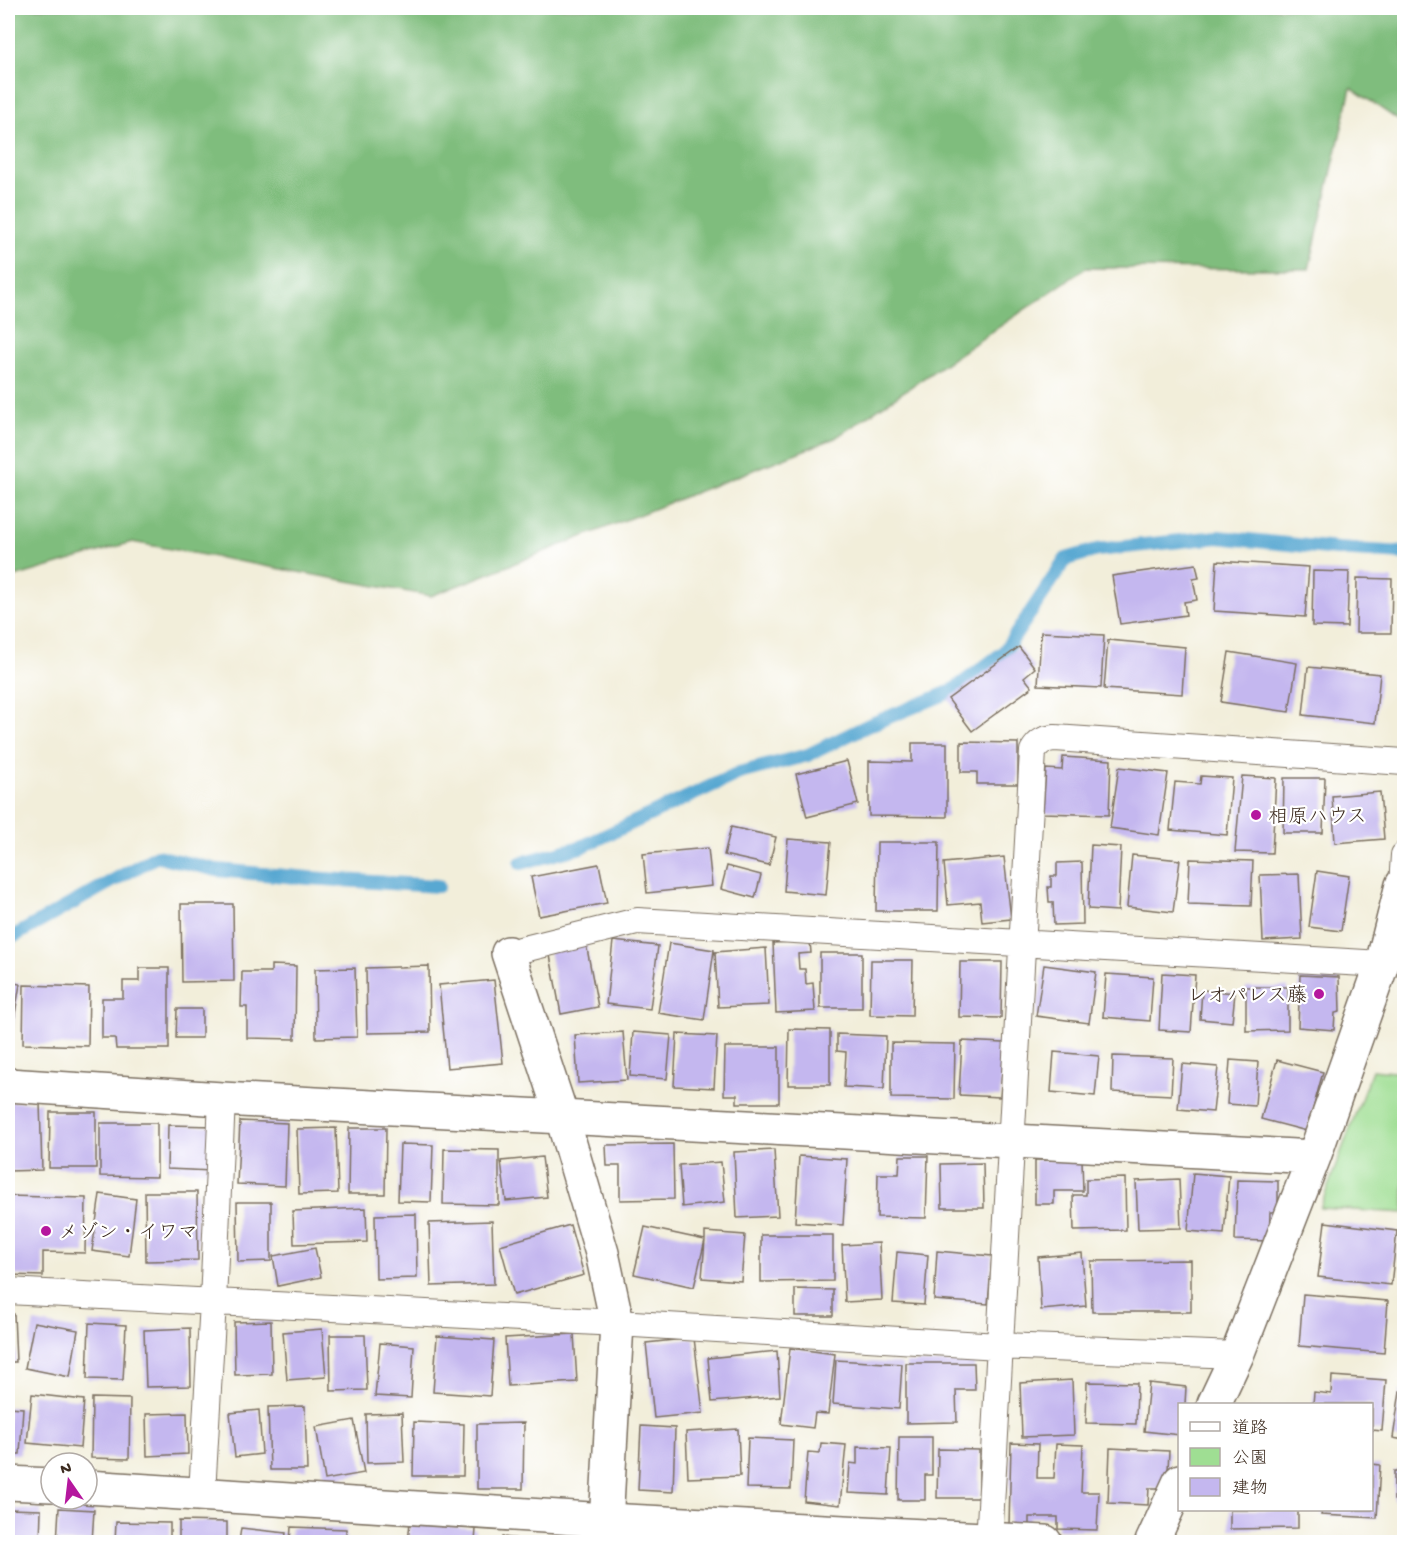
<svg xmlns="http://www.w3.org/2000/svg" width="1412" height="1550" font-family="'Gochi Hand','Klee One',sans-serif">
	<rect width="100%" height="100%" fill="#fff"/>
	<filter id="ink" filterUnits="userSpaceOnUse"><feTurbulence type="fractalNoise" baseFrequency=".0167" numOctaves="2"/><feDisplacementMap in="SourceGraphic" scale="12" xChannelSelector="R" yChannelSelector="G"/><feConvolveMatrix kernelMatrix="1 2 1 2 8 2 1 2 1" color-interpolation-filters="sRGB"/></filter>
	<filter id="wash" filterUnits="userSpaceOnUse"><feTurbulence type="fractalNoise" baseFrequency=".008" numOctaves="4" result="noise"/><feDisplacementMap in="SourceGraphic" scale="24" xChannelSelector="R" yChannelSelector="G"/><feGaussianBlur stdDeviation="1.35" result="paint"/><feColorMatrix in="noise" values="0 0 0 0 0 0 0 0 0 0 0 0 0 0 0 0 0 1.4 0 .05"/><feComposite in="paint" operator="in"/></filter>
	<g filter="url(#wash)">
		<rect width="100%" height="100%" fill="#f2eeda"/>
		<!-- green -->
		<path fill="#9fde93" stroke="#6d8458" stroke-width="1.5" d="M1372 1070 1404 1073V1213L1320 1208Z"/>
		<!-- forest -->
		<path fill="#7fbd7d" stroke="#5d744e" stroke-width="1.5" d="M8 8H1404V124L1351 88 1309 269 1086 268 835 438 431 596 132 542 8 579Z"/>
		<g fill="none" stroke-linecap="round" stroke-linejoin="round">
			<!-- stream -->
			<path stroke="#58a8d2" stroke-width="14" d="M521 863 581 847 739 773 808 755 869 725 952 691 1004 652 1066 559 1097 550 1218 537 1337 549 1404 553
				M8 936 16 935 157 856 217 870 309 878 438 886"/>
		</g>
		<g id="blocks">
			<!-- building -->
			<path fill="#c4b7ef" d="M1217 561 1309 567 1305 617 1214 611Z
				M1196 564 1199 578 1193 579 1197 600 1184 602 1186 615 1120 624 1112 576Z
				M1313 571 1349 572 1347 627 1312 626Z
				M1357 578 1392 579 1391 633H1356Z
				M1041 632 1104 635 1101 688 1038 685Z
				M1108 640 1185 647 1182 694 1104 689Z
				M1019 647 1035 668 1024 677 1032 687 972 731 948 699Z
				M1229 652 1297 663 1289 712 1221 702Z
				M1308 667 1380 674 1375 723 1303 715Z
				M961 742 1018 743V784H977V772H961Z
				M912 743H947V817L869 816V761L912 762Z
				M1063 757 1111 760 1109 815 1043 813 1046 769 1062 770Z
				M847 761 858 804 807 817 796 774Z
				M1119 767 1168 773 1159 835 1110 828Z
				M1201 776 1232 778 1227 835 1170 830 1175 782 1200 784Z
				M1242 776 1276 778 1272 853 1235 852Z
				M1284 778H1325L1323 833H1283Z
				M1380 792 1384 839 1335 843 1332 796Z
				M731 827 776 837 769 865 724 855Z
				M788 839 831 842 826 895 784 891Z
				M877 842H939L938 911H876Z
				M1091 845 1121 847 1118 911 1088 909Z
				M708 848 712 886 647 893 643 854Z
				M1132 855 1180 860 1173 912 1127 907Z
				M1004 857 1011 919 982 922 980 902 948 905 944 863Z
				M1190 859 1253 861 1251 906 1188 904Z
				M1082 862 1083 924 1054 925 1053 902H1049L1048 887H1051V876H1057V863Z
				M599 864 607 903 539 916 531 877Z
				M727 866 761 875 755 898 721 889Z
				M1317 871 1349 876 1341 931 1309 927Z
				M1299 874 1302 939 1263 941 1260 875Z
				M181 904H233L234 981 182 982Z
				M613 941 658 946 650 1009 606 1004Z
				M810 941 811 953 798 954 799 969H805L806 984 813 983 815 1011 776 1013 773 943Z
				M586 943 598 1007 561 1014 549 950Z
				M669 943 714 950 704 1020 658 1013Z
				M766 948 769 1005 718 1007 715 952Z
				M820 953H862V1008H820Z
				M871 960H913L912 1016 870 1015Z
				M960 962H1002L1001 1018 959 1017Z
				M271 965 296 966 295 1039 247 1038V1007H241L242 972H271Z
				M1044 965 1096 972 1089 1023 1036 1016Z
				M429 966 430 1032 367 1033 366 968Z
				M139 968H169V1049H116L115 1038H102V998H123V981H139Z
				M355 968 357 1037 316 1038 315 969Z
				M1162 973 1195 975 1191 1032 1159 1030Z
				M1106 974 1153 977 1150 1021 1103 1017Z
				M1300 975 1339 977 1340 1012 1335 1013 1334 1030 1298 1027Z
				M494 980 503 1063 447 1068 439 985Z
				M8 982 20 984 10 1044H8Z
				M24 985 89 987 88 1046 23 1044Z
				M1246 987H1288V1030L1246 1031Z
				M1202 990 1235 993 1232 1022 1200 1019Z
				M177 1009H202V1038H176Z
				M789 1029 830 1030V1085H788Z
				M623 1032 627 1080 578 1083 575 1035Z
				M633 1032 671 1035 667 1079 630 1076Z
				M677 1034 717 1036 714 1088 674 1086Z
				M837 1034 886 1036 884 1089 844 1087 846 1052 837 1051Z
				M962 1041 1004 1043 1000 1097 959 1095Z
				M891 1043 955 1044 954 1099 891 1098Z
				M725 1047H779V1103H737V1095H724Z
				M1054 1052 1099 1056 1095 1096 1051 1092Z
				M1113 1056 1173 1058 1171 1095 1112 1092Z
				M1230 1060 1258 1062 1255 1106 1227 1104Z
				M1277 1060 1323 1072 1307 1131 1261 1119Z
				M1182 1064 1218 1067 1213 1112 1178 1109Z
				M8 1102H40L42 1170 8 1171Z
				M50 1112H96V1168H49Z
				M240 1121 287 1123 285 1186 237 1184Z
				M100 1123H157V1177L100 1176Z
				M168 1125 215 1126 213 1171 167 1169Z
				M336 1128 338 1193 299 1194 297 1129Z
				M349 1128H386L385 1194H348Z
				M400 1144 433 1145 431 1202 398 1201Z
				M673 1144 674 1199 620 1200V1166H607L606 1145Z
				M444 1149 499 1150V1205L443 1204Z
				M774 1150 778 1216 737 1218 734 1152Z
				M799 1156 847 1159 843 1225 795 1222Z
				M900 1156H928L926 1218 877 1217 878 1174H899Z
				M542 1157 547 1197 506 1201 501 1161Z
				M1035 1160H1082L1083 1191H1054V1204H1035Z
				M721 1162 725 1202 682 1207 679 1165Z
				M983 1163 984 1208H942L941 1164Z
				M1193 1173 1229 1176 1224 1234 1188 1231Z
				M1125 1178 1126 1230 1074 1231 1073 1195H1086V1179Z
				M1179 1179 1181 1228 1138 1229 1136 1181Z
				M1237 1180 1278 1181V1212H1270L1269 1241 1235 1240Z
				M145 1192H197L198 1260 146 1261Z
				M100 1194 136 1199 129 1256 92 1251Z
				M8 1196 86 1198 85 1253 43 1252V1276L8 1275Z
				M237 1202H271V1261L238 1262Z
				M366 1208 367 1242 294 1244 293 1211Z
				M416 1214 417 1278 376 1279 375 1215Z
				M492 1221 494 1284 431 1286 429 1223Z
				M1325 1222 1397 1231 1391 1285 1318 1277Z
				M570 1225 584 1275 514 1295 500 1245Z
				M645 1227 705 1240V1232L745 1235 741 1281 702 1278 705 1240 694 1287 634 1274Z
				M761 1235H833V1281L761 1282Z
				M879 1243 882 1300 845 1302 842 1245Z
				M315 1248 321 1277 278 1286 273 1256Z
				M937 1251 992 1256 988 1304 934 1300Z
				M897 1252 928 1255 924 1305 893 1303Z
				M1082 1253 1086 1306 1041 1310 1038 1257Z
				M1191 1260V1312H1092L1091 1261Z
				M795 1289 833 1290V1316H795Z
				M1303 1294 1388 1301 1384 1353 1299 1346Z
				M8 1314H14L16 1362H8Z
				M271 1321 272 1374 235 1375 234 1322Z
				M34 1322 78 1330 70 1377 25 1368Z
				M89 1323 126 1325 123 1380 87 1379Z
				M190 1328 191 1386 146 1387 144 1330Z
				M322 1329 326 1377 287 1380 283 1332Z
				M574 1334 577 1382 508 1386 505 1338Z
				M330 1335H365L367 1390 331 1391Z
				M437 1336 494 1340 490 1396 433 1392Z
				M694 1338 703 1413 654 1418 646 1343Z
				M380 1343 414 1346 411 1398 375 1396Z
				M790 1348 835 1354 828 1414 815 1413 813 1428 781 1424Z
				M777 1351 780 1396 712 1402 708 1358Z
				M836 1360 902 1364 899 1409 833 1404Z
				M906 1363H974L975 1390H956L957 1422 906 1423Z
				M1332 1376 1386 1380 1382 1431 1372 1430V1404H1313L1314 1392 1331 1394Z
				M1072 1380 1074 1435 1022 1437 1020 1383Z
				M1087 1382 1137 1383 1136 1424 1086 1423Z
				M1149 1383 1186 1387 1185 1404H1180V1435L1144 1431Z
				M1400 1391H1404V1440L1393 1438Z
				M32 1394 84 1400 80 1448 27 1443Z
				M92 1398 130 1399 129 1459 91 1458Z
				M305 1406 307 1470H270L268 1407Z
				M8 1407 23 1408 20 1454H8Z
				M259 1410 262 1454 235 1457 230 1413Z
				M187 1413 188 1454 147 1456 146 1414Z
				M402 1413 404 1462 367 1463 366 1414Z
				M354 1420 364 1473 325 1480 316 1427Z
				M414 1422 464 1424 463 1476H413Z
				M524 1423 523 1489H477V1424Z
				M641 1426 675 1428 673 1492 638 1490Z
				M738 1429 740 1476 688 1478 686 1432Z
				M899 1437H932V1475H925V1500H898Z
				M748 1438 793 1440 791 1489 746 1488Z
				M821 1443 846 1445 840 1505 804 1501 808 1452 820 1453Z
				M1011 1443 1038 1444 1037 1478H1054L1056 1444 1083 1445 1081 1492H1099L1097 1530 1058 1529V1517H1029V1528L1009 1527Z
				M857 1447 891 1448 888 1495 848 1493 850 1463 857 1464Z
				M1110 1448 1169 1451 1167 1488H1149L1148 1505 1108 1503Z
				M938 1449 979 1450V1498H937Z
				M1372 1464 1380 1465 1377 1518 1321 1515 1322 1510H1372Z
				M1394 1471H1404V1500H1394Z
				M59 1508 94 1510 92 1542H57Z
				M8 1509 41 1510 40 1542H8Z
				M1230 1510H1298V1528L1230 1529Z
				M179 1521 227 1522V1542H179Z
				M116 1522 170 1523V1542H115Z
				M410 1522 476 1529 475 1542H408Z
				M291 1527 346 1529V1542H290Z
				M241 1528 286 1533 285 1542H239Z
				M502 1537 539 1541 538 1542H502Z"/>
		</g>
	</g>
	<g filter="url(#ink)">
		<use href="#blocks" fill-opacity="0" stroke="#7b6f60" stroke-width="1.5"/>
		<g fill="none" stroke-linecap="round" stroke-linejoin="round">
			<!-- service casing -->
			<g stroke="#7b6f60" stroke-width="28">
				<path id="service" d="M1404 855 1402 885H1404
					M508 953 637 921 1382 964
					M8 1291 617 1323 999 1346 1237 1355
					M202 1493 213 1302 222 1099
					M989 1542 1033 751C1039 741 1044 739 1055 738L1404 762"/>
			</g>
			<!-- minor casing -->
			<g stroke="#7b6f60" stroke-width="36">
				<path id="minor" d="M508 953 562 1117
					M8 1085 222 1099 1314 1157
					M1214 1404 1237 1355 1314 1157 1382 964 1402 885
					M8 1483 51 1485
					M87 1487 606 1520 1045 1542
					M1152 1542 1180 1481"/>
			</g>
			<!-- tertiary casing -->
			<g stroke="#7b6f60" stroke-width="36">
				<path id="tertiary" d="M562 1117 602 1253 617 1323 605 1542"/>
			</g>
			<!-- service -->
			<use href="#service" stroke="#fff" stroke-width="26"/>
			<!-- minor -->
			<use href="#minor" stroke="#fff" stroke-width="33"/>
			<!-- tertiary -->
			<use href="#tertiary" stroke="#fff" stroke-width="33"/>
		</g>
	</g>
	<!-- markers -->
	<g fill="#b5179e" stroke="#fff" stroke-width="2">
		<circle cx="1256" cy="815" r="6"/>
		<circle cx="1319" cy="994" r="6"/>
		<circle cx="46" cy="1231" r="6"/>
	</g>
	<g text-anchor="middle" stroke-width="4.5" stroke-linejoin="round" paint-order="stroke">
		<!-- poi labels -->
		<g font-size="20" fill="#3b2a1e" stroke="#fff" text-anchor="start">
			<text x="1268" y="822">相原ハウス</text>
			<text x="1307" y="1001" text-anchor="end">レオパレス藤</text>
			<text x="58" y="1238">メゾン・イワマ</text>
		</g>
	</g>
	<!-- margin -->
	<rect width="1412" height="1550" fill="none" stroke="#fff" stroke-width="30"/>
	<!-- legend -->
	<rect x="1178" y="1403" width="195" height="108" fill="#ffffff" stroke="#b1aaa5" stroke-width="1.5"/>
	<rect x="1190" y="1422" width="30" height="9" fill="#ffffff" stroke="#b1aaa5" stroke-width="1.5"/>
	<text x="1232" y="1433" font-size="18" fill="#3b2a1e">道路</text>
	<rect x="1190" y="1448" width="30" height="18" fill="#9fde93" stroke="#b1aaa5" stroke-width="1.5"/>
	<text x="1232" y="1463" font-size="18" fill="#3b2a1e">公園</text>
	<rect x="1190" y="1478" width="30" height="18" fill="#c4b7ef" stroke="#b1aaa5" stroke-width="1.5"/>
	<text x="1232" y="1493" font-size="18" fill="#3b2a1e">建物</text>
	<!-- north arrow -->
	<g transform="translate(69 1481) rotate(346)"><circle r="28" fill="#ffffff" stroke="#b1aaa5" stroke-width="1.5"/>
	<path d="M0-4.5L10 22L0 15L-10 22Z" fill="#b5179e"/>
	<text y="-9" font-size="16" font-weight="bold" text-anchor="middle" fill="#3b2a1e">N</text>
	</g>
</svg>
